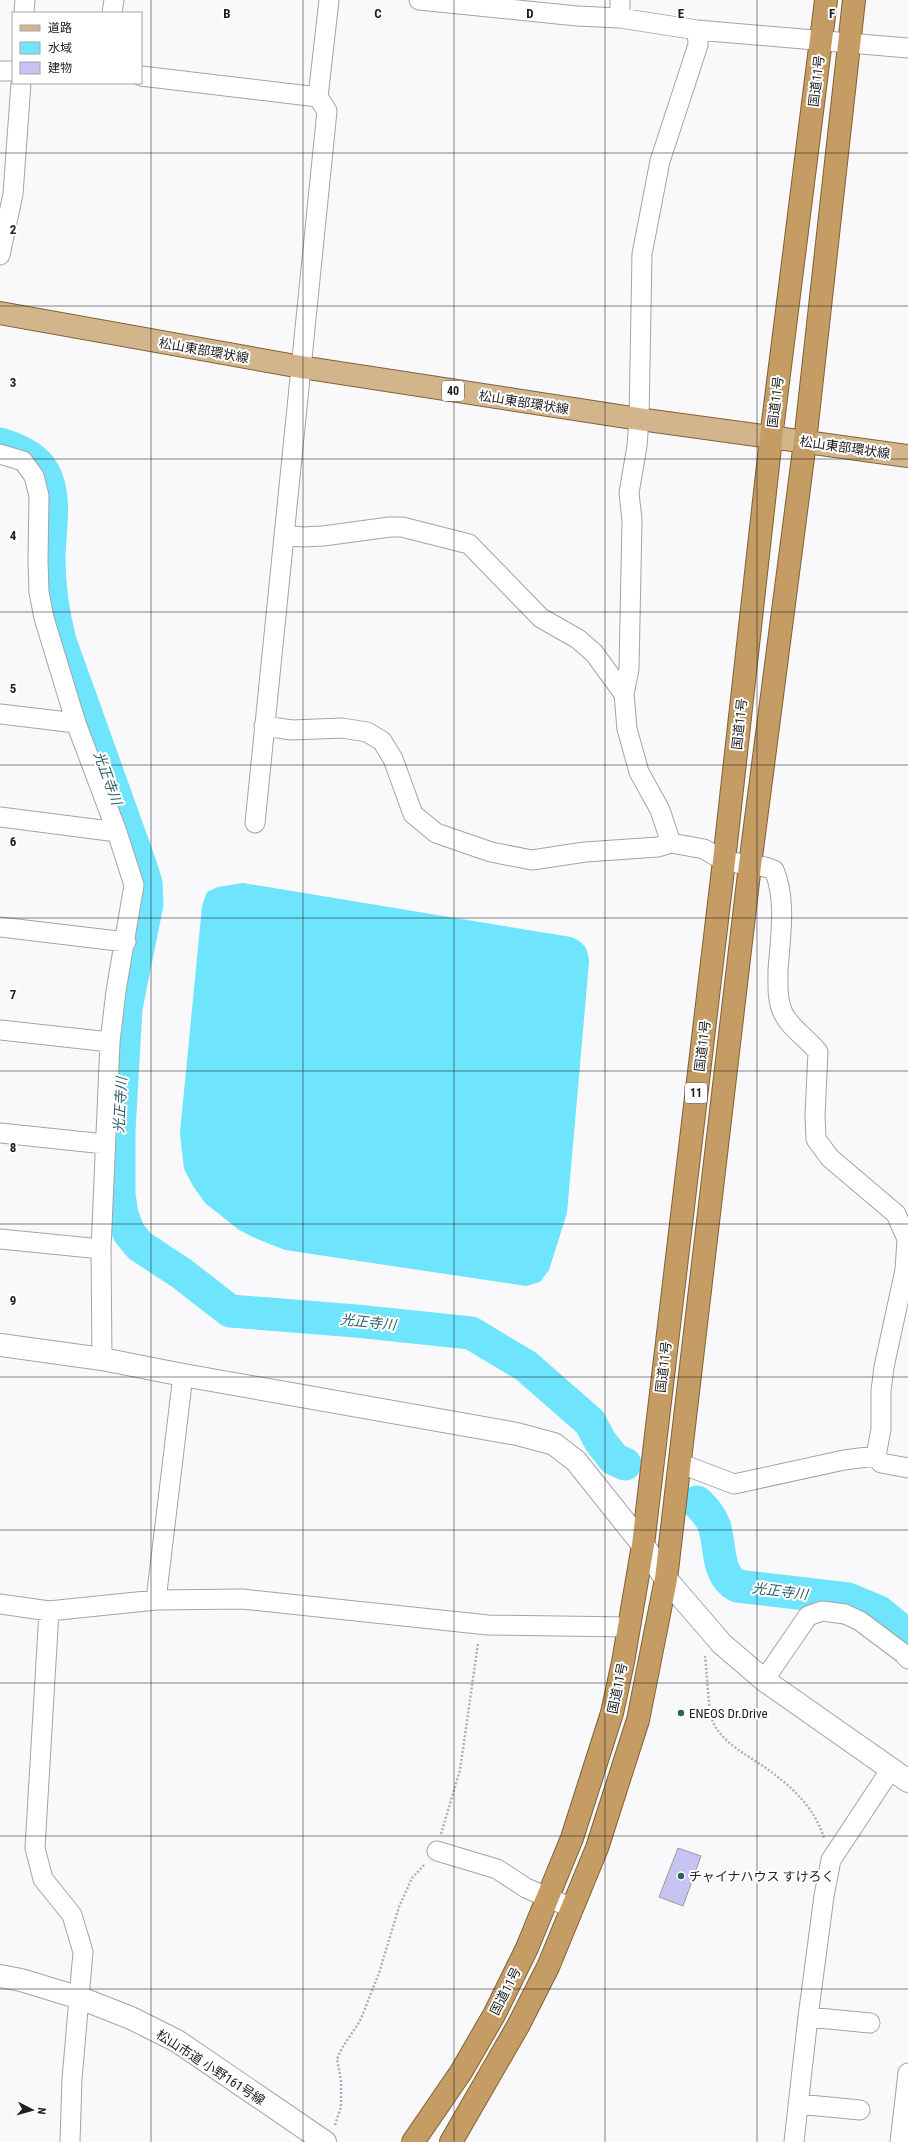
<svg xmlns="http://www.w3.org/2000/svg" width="908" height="2142" font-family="'Roboto Condensed','Noto Sans JP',sans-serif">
	<rect width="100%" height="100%" fill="#f9f9fc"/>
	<!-- water -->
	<path fill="#6ee4fd" d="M243 883 571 937C584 942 588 948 589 962L567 1213 549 1270 540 1282 526 1286 285 1250 257 1239 239 1230 205 1203 193 1186 184 1169 180 1133 202 906 207 892 218 887Z"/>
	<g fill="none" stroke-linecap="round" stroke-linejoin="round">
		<!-- river -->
		<path stroke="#6ee4fd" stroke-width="33" d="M0 444C19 450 40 459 47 480 56 505 49 533 49 559 49 588 53 614 60 641L140 864 146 883 147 904 126 1008 119 1131V1194L122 1215 129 1233 140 1246 181 1273 230 1311 356 1321 471 1333 526 1366 590 1422 600 1441 614 1459 625 1464
			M697 1502C704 1509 710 1515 714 1525 721 1546 716 1574 737 1586L848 1599 879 1612 908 1636"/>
	</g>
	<!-- building -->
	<path fill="#c7c3f3" stroke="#9a9a9d" d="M678 1848 701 1856 683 1906 659 1897Z"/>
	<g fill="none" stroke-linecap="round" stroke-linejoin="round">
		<!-- minor casing -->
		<g stroke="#a4a4a7" stroke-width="21">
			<path id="minor" d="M419 0 577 16 620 18 697 30 908 48
				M620 0V18
				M24 13 25 0
				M112 13 114 0
				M0 71H13
				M141 76 318 97
				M0 255 13 194 21 83
				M0 454 23 461 34 476 39 496 38 561 39 592 44 618 76 723 117 832 134 885 116 991 110 1042 101 1249 102 1359
				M284 535 303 537 323 536 390 527H402L469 544 541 618 578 639 594 653 624 694
				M0 714 76 723
				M264 726 292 730 342 728 367 732 382 741 393 759 413 814 436 833 491 852 532 860 585 852 658 847 671 843 704 849 724 861 765 867 774 870C787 900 780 939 778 971 778 986 777 1000 783 1013 791 1029 807 1038 818 1052L815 1115 816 1139 830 1158 896 1214 907 1239 905 1270 884 1367 881 1391V1429L876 1456 881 1463 908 1468
				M0 817 117 832
				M255 823 327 111 318 97 329 0
				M671 843 660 810 639 772 627 729 624 694 629 669 632 520 629 493 637 446 639 419 642 254 660 161 698 45 697 30
				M0 927 126 942
				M0 1030 110 1042
				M0 1133 105 1144
				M0 1239 101 1249
				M679 1463 734 1484 844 1460 876 1456
				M156 1600 183 1375
				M0 1604 49 1611 156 1600 242 1599 488 1625 628 1627
				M49 1611 35 1848 43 1879 72 1915 83 1952 72 2079 70 2142
				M764 1680 808 1616 822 1611 845 1614 860 1621 904 1654 908 1659
				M437 1851 497 1869 526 1888 572 1908
				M808 2017 870 2023
				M798 2104 860 2110
				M794 2142 808 2017 824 1896 831 1860 891 1769
				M900 2142 908 2073"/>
		</g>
		<!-- tertiary casing -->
		<g stroke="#a4a4a7" stroke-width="24">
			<path id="tertiary" d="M0 1345 102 1359 183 1375 517 1434 554 1444 576 1461 643 1545 666 1579 722 1644 764 1680 908 1781
				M0 1976 21 1980 80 1998 131 2018 177 2041 325 2142"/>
		</g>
		<!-- primary casing -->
		<g stroke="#826134" stroke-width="24">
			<path id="primary" d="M0 313 301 367 639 419 908 456"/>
		</g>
		<!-- trunk casing -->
		<g stroke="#826134" stroke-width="24">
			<path id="trunk" d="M413 2142 461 2072 494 2015 527 1948 572 1838 612 1713 623 1662 643 1545 724 861 771 438 826 0
				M451 2142 518 2026 548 1967 597 1848 638 1720 666 1579 750 865 805 442 854 0"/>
		</g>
		<!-- path -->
		<path stroke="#b1b1b4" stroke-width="2.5" stroke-dasharray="2 2" stroke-linecap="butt" d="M705 1656C707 1671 708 1710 713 1722 722 1742 745 1754 763 1766 790 1785 814 1806 824 1838
			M441 1834 460 1770 478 1643
			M335 2125 341 2107V2080L337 2059 342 2048 360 2021 379 1973 399 1907 412 1878 425 1864"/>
		<!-- minor -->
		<use href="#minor" stroke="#fff" stroke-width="19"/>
		<!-- tertiary -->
		<use href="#tertiary" stroke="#fff" stroke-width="22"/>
		<!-- primary -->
		<use href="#primary" stroke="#d3b58b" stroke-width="22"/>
		<!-- trunk -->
		<use href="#trunk" stroke="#c49c64" stroke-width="22"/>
	</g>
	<!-- grid -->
	<path fill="none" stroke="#202022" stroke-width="1" stroke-opacity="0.55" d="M151 0V2142M303 0V2142M454 0V2142M605 0V2142M757 0V2142M0 153H908M0 306H908M0 459H908M0 612H908M0 765H908M0 918H908M0 1071H908M0 1224H908M0 1377H908M0 1530H908M0 1683H908M0 1836H908M0 1989H908"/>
	<!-- markers -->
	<g fill="#266756" stroke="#fff" stroke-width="1.5">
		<circle cx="681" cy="1713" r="4"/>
		<circle cx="681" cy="1876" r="4"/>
	</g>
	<g text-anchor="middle" stroke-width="4" stroke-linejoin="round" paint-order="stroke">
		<!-- shield labels -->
		<g fill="#fff" stroke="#636364" stroke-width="1">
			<rect x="442" y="381" width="22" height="20" rx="3"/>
			<rect x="685" y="1083" width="22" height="20" rx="3"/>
		</g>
		<g font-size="12" font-weight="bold" fill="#202022">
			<text x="453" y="395">40</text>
			<text x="696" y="1097">11</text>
		</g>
		<!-- street labels -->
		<g font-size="13" fill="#202022" stroke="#fff">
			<text transform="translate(816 81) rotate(-83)" y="5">国道11号</text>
			<text transform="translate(204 350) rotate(10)" y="5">松山東部環状線</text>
			<text transform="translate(524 402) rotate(9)" y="5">松山東部環状線</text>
			<text transform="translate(775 402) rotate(-83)" y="5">国道11号</text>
			<text transform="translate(845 447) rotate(8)" y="5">松山東部環状線</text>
			<text transform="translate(739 724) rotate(-84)" y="5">国道11号</text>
			<text transform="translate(702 1046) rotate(-83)" y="5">国道11号</text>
			<text transform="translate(663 1367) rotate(-83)" y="5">国道11号</text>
			<text transform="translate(617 1688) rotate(-78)" y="5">国道11号</text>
			<text transform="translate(505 1991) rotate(-63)" y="5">国道11号</text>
			<text transform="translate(211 2067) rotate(33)" y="5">松山市道 小野161号線</text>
		</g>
		<!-- poi labels -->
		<g font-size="13" fill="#202022" stroke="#fff" text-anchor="start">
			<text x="689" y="1718">ENEOS Dr.Drive</text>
			<text x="689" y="1881">チャイナハウス すけろく</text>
		</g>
		<!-- water labels -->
		<g font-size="14" font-style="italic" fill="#2b5e68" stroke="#fff">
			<text transform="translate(108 778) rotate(70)" y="5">光正寺川</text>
			<text transform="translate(120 1105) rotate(-87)" y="5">光正寺川</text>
			<text transform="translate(368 1322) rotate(6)" y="5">光正寺川</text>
			<text transform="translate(780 1591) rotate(7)" y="5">光正寺川</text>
		</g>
	</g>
	<g font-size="13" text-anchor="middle" font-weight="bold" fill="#202022" stroke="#fff" stroke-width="4" stroke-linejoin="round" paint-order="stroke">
		<text x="227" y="18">B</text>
		<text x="378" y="18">C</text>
		<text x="530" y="18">D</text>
		<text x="681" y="18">E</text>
		<text x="832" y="18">F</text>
		<text x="13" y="234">2</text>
		<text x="13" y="387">3</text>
		<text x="13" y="540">4</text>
		<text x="13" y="693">5</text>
		<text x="13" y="846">6</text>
		<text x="13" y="999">7</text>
		<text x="13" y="1152">8</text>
		<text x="13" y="1305">9</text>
	</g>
	<!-- legend -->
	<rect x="12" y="12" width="130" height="72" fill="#ffffff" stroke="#a6a6a7"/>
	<rect x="20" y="25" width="20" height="6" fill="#d3b58b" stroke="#a6a6a7"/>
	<text x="48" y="32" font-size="12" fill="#202022">道路</text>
	<rect x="20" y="42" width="20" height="12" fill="#6ee4fd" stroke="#a6a6a7"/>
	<text x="48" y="52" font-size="12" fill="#202022">水域</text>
	<rect x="20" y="62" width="20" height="12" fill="#c7c3f3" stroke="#a6a6a7"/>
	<text x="48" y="72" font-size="12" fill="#202022">建物</text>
	<!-- north arrow -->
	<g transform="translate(32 2110) rotate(96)" stroke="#ffffff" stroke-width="3" paint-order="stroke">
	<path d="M0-3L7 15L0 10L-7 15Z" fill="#202022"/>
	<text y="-6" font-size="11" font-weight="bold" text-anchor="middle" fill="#202022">N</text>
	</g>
</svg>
